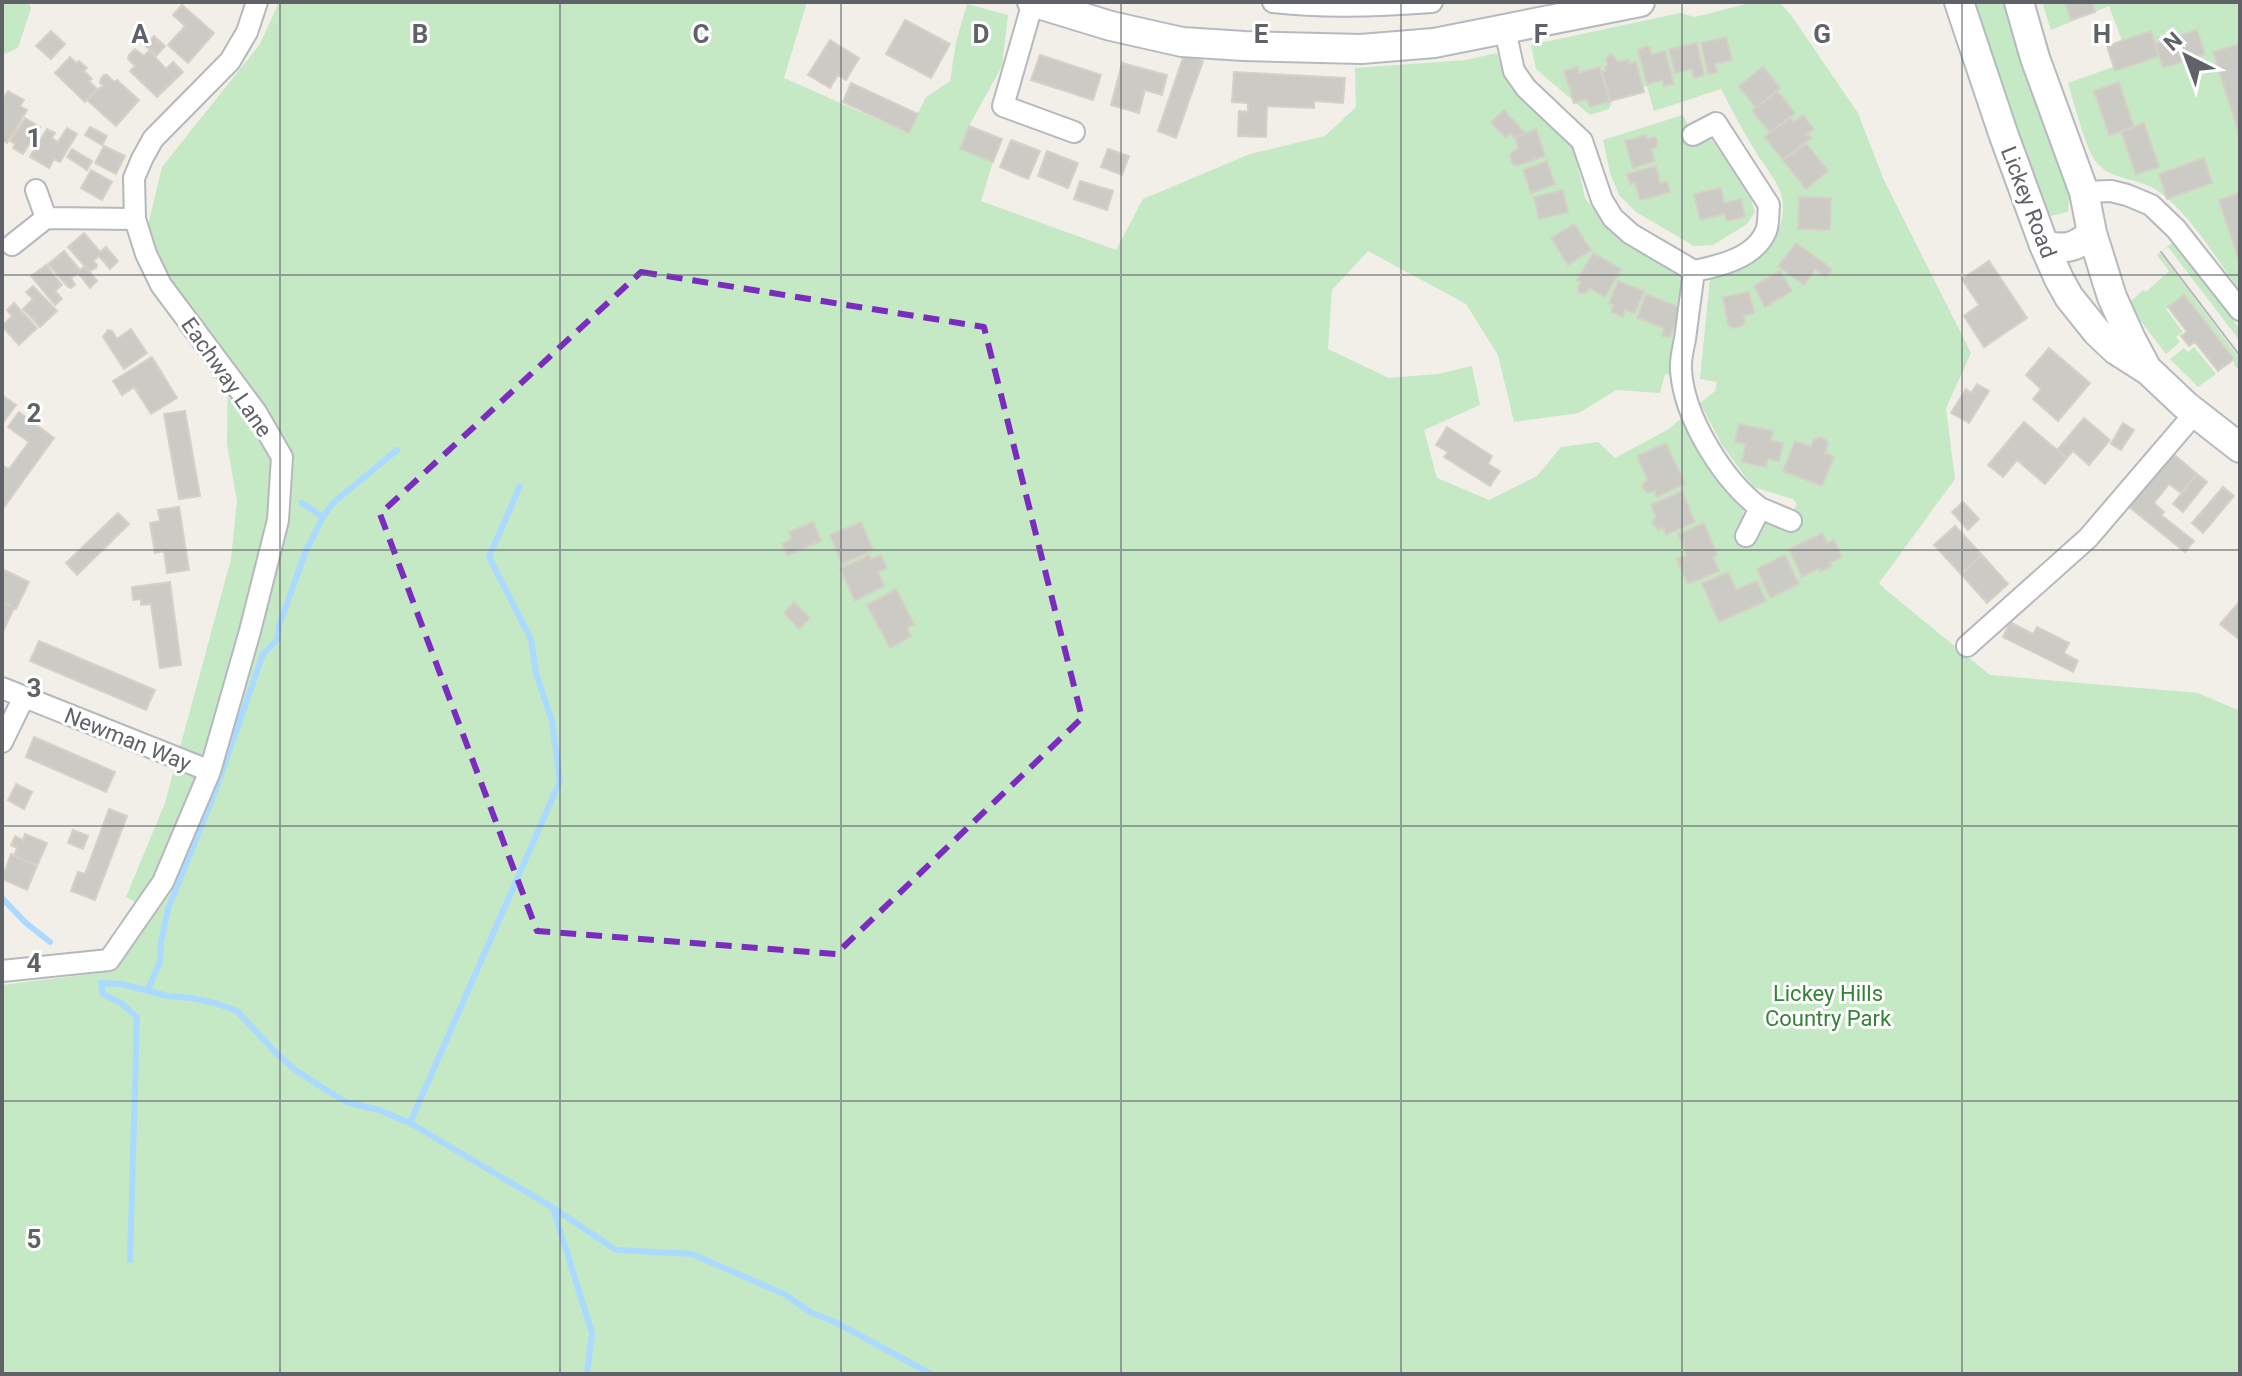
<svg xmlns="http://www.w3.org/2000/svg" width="2242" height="1376" font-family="Roboto,sans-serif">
	<rect width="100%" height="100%" fill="#f1efe8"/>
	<!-- green -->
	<path fill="#c5e8c5" d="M2 2H28L31 8 18 48 2 55Z
		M279 2H807L784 78 908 133 926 97 950 81 956 42 967 4 1008 15 1002 66 969 126 960 149 993 162 981 201 1116 250 1143 199 1250 154 1325 136 1356 107 1355 68 1466 60 1497 53 1504 77 1573 146 1585 198 1609 229 1687 276 1677 376 1665 374 1660 393 1616 390 1579 413 1514 422 1498 355 1466 304 1368 251 1332 290 1328 349 1389 378 1438 374 1472 366 1480 405 1424 430 1437 478 1489 500 1537 476 1561 447 1598 442 1615 458 1669 429 1685 415 1740 497 1744 509 1742 524 1792 513 1797 504 1793 499 1753 487 1722 445 1700 403 1715 391 1717 382 1700 379 1710 278C1744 266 1791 242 1782 198 1778 180 1763 165 1754 149 1742 130 1732 109 1721 89L1654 111 1647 86 1614 97 1609 109 1590 115 1536 69 1531 45 1680 13 1695 17 1754 2H1779L1791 15 1858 113 1883 178 1971 353 1946 408 1955 479 1879 583 1886 590 1990 675 2198 693 2240 711V1374H2V985L109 972 155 912 126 897 165 803 231 559 237 501 227 444 228 368 191 308 170 287 148 225 162 167 260 44Z
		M1967 2H2011L2069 197 2068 212 2050 216 2041 205Z
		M2042 2H2240V291C2215 257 2192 216 2158 191 2137 176 2109 182 2094 159 2084 142 2074 103 2068 83L2113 67 2115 71 2159 56 2163 68 2204 55 2197 30 2155 44 2122 41 2109 6 2051 30Z
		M1683 115 1697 144 1712 140 1748 191 1755 212 1747 224 1713 245 1694 246 1636 212 1619 195 1610 173 1603 140Z
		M2173 242 2240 329V341L2168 247 2160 253 2240 359V370L2235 366 2233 359 2184 295 2166 309 2183 332 2176 337 2180 342 2166 354 2139 319 2130 304V302L2143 290 2146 292 2169 271 2157 255Z
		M2194 347 2216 374 2198 387 2170 359 2184 348 2188 352Z"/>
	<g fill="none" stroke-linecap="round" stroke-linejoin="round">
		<!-- stream -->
		<path stroke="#aadaff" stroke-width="6" d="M302 503 323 517
			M2 898 26 923 50 942
			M148 990 160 961 161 942 168 909 215 792 263 654 277 640 279 626 305 553 323 517 333 503 397 450
			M410 1123 560 781 552 721 536 673 531 639 489 557 520 486
			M553 1208 592 1333 587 1374
			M130 1260 137 1017 121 1003 103 994 101 983 121 984 168 996 191 998 215 1003 237 1011 277 1054 294 1069 326 1090 346 1102 379 1110 410 1123 552 1207 616 1250 692 1254 784 1294 812 1313 835 1322 931 1374"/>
	</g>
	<!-- building -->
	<path fill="#cccac5" stroke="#d6d1c6" stroke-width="2" d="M2065 2H2092L2095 12 2071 20Z
		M182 5 214 33 188 63 168 45 185 26 173 15Z
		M905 20 950 44 931 78 886 54Z
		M2197 30 2205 54 2163 68 2155 44Z
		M51 31 65 44 51 59 36 46Z
		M2151 31 2159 56 2115 71 2107 46Z
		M154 36 165 46 156 56 145 45Z
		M1726 37 1732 60 1715 64 1717 72 1708 74 1701 43Z
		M830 40 859 58 846 80 838 75 830 88 808 75Z
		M1697 43 1704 75 1694 78 1692 69 1675 73 1669 49Z
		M2239 44 2240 48V137L2213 52Z
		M1646 46 1650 48 1652 55 1665 51 1674 84 1664 86 1663 80 1647 84 1638 50Z
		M135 49 144 56 149 51 166 69 173 62 183 72 157 97 130 71 135 66 128 59 129 55Z
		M1612 54 1618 62 1628 60 1629 64 1636 62 1644 92 1610 101 1601 72 1606 71 1605 67 1608 66 1606 59 1608 56Z
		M1040 55 1101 75 1093 100 1031 80Z
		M1184 55 1203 61 1176 138 1158 131Z
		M70 57 76 63 79 61 87 68 84 71 92 79 89 81 97 89 85 102 55 73Z
		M1122 63 1167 75 1162 95 1145 90 1139 113 1111 105Z
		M1578 67 1579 73 1600 67 1610 101 1590 107 1587 99 1574 103 1564 71Z
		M1763 67 1780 88 1756 108 1739 86Z
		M1234 72 1345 78 1343 103 1314 101V108L1267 106 1266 137 1238 136 1239 111 1248 112V103L1232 102Z
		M104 75H107L114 82 117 80 139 100 116 126 87 100 97 89 104 86 100 83 101 78Z
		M2119 82 2134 127 2109 135 2094 91Z
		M851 83 918 114 909 133 843 102Z
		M8 91 24 100 20 106 27 110 7 143 2 140V101Z
		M1777 91 1795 113 1770 133 1752 111Z
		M1504 110 1525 133 1515 138 1510 133 1505 137 1491 122Z
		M1803 115 1814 129 1807 134 1811 138 1783 160 1765 137 1790 117 1794 122Z
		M25 118 40 127 23 154 13 148 15 144 10 141Z
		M2144 123 2159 167 2136 174 2121 131Z
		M969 126 1002 139 993 162 960 149Z
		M90 127 107 136 102 145 85 135Z
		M67 128 77 134 60 162 54 159 49 168 30 157 47 129 55 133 52 138 58 142Z
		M1536 129 1545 156 1517 166 1513 164 1510 156 1513 151 1518 149 1515 137Z
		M1646 135 1647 139 1654 137 1657 139V147L1651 149 1655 161 1633 168 1625 141Z
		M1011 140 1040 151 1028 179 1000 167Z
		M1806 143 1828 171 1806 189 1783 160Z
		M104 146 125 156 116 174 95 163Z
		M72 149 92 161 87 170 67 157Z
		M1108 149 1129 156 1122 175 1101 167Z
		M1047 151 1078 163 1068 188 1038 176Z
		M2204 158 2212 183 2167 199 2159 174Z
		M1547 161 1555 184 1531 193 1523 170Z
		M1656 166 1660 183 1667 181 1670 192 1640 200 1635 183 1630 184 1627 174Z
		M91 170 112 182 102 200 81 188Z
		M1080 181 1113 191 1107 210 1074 199Z
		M1721 188 1724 203 1741 199 1745 217 1727 221 1725 214 1700 220 1694 194Z
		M1563 190 1568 212 1539 219 1534 197Z
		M2240 193V260L2239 261 2219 200Z
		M1799 197 1831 198 1830 230 1798 229Z
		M1574 224 1591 250 1568 265 1551 238Z
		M84 233 100 252 106 247 118 261 110 269 99 256 93 261 97 265 96 268 89 271 68 247Z
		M1796 243 1832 269 1826 277 1815 269 1804 285 1778 266Z
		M64 251 80 270 85 266 97 281 90 288 78 273 71 278 75 285 71 288 68 287 48 264Z
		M1593 253 1621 269 1605 297 1589 288 1586 293H1579L1578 288 1581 282 1577 280Z
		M1989 261 2027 318 1984 347 1964 316 1979 305 1962 279Z
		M46 265 62 285 55 291 62 299 55 305 31 276Z
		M1780 271 1792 291 1765 307 1754 286Z
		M1618 281 1644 291 1635 313 1625 310 1623 317 1611 312 1614 305 1609 303Z
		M33 286 57 311 40 327 23 309 33 299 26 292Z
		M1749 292 1754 313 1743 316 1745 322 1742 326 1733 328 1728 325 1723 297Z
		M1646 294 1681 308 1670 337 1662 336 1664 328 1637 318Z
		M2184 295 2234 359 2218 371 2195 342 2189 346 2181 336 2187 332 2168 307Z
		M14 303 37 328 19 345 2 326 12 316 7 310Z
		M131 329 147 353 124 369 103 337 108 330 112 331 117 339Z
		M2049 348 2090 383 2058 421 2033 399 2041 389 2026 375Z
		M152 357 177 398 151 414 134 387 122 395 113 381Z
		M1977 384 1989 391 1969 423 1951 413 1966 389 1971 393Z
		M2 395 16 405 2 424Z
		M185 411 200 496 179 499 164 414Z
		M19 412 54 438 2 510V465L9 469 29 442 8 427Z
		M2084 418 2110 440 2089 465 2073 451 2067 458 2057 450Z
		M2024 422 2067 458 2045 484 2017 460 2003 477 1988 465Z
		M2123 423 2134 430 2121 450 2111 444Z
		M1739 424 1773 431 1771 441 1783 443 1779 461 1768 459 1766 467 1742 462 1746 444 1735 442Z
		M1447 427 1492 456 1488 464 1500 471 1490 486 1444 457 1448 452 1436 445Z
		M1820 437 1826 440 1828 444 1825 453 1834 457 1822 486 1783 471 1795 441 1811 447 1814 439Z
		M1666 443 1685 484 1657 497 1654 491 1648 493 1642 487 1644 482 1648 480 1637 456Z
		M2171 452 2197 474 2181 493 2169 484 2154 503 2164 512 2161 515 2194 541 2185 552 2128 506Z
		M2197 474 2207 482 2183 512 2173 504Z
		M2223 487 2234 496 2203 533 2192 523Z
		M1682 491 1695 522 1666 535 1663 528 1658 530 1652 522 1656 517 1651 505Z
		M1963 502 1979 519 1968 530 1952 512Z
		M179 507 189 570 167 573 164 551 155 553 150 523 160 521 158 510Z
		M118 513 129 524 77 575 66 563Z
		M813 522 821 541 787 556 782 544 792 539 789 532Z
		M861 522 873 550 842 564 830 535Z
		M1704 523 1717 555 1713 557 1719 571 1688 584 1677 559 1687 555 1678 534Z
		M1955 526 1982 555 1961 574 1934 545Z
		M1822 533 1827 543 1834 540 1842 557 1830 562 1832 566 1820 572 1819 568 1802 577 1789 549Z
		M869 555 871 560 881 555 887 568 878 572 884 586 855 601 840 569Z
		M1785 555 1799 584 1770 598 1757 569Z
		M1982 555 2008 584 1987 603 1961 574Z
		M2 569 29 582 16 609 2 602Z
		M1728 572 1736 590 1757 581 1766 601 1719 622 1702 584Z
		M170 582 181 665 160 668 151 604 141 605V599L133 600 132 587Z
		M896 589 914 624 907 628 911 636 890 648 867 605Z
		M2240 601V640L2220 624Z
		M2 602 14 608 2 634Z
		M794 602 810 618 799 629 784 613Z
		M2010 622 2033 634 2037 627 2069 643 2064 653 2078 661 2073 672 2003 637Z
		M39 641 155 690 146 710 30 661Z
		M34 737 115 772 106 792 26 757Z
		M16 784 32 792 24 809 8 800Z
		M109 809 127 816 95 900 71 891 78 872 85 874Z
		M73 830 88 836 83 849 68 843Z
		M25 834 47 843 37 866 14 856 17 848 11 845 15 836 23 840Z
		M11 854 37 866 27 890 2 879Z"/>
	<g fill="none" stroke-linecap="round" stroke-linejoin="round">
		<!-- street casing -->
		<g stroke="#b5b8bc" stroke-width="24">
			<path id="street" d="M1033 2 1003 106 1074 132
				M1273 2C1325 8 1379 6 1432 2
				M1505 30 1514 71 1526 88 1582 141 1602 200 1613 218 1631 234 1694 271C1719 266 1755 258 1766 231 1769 224 1768 213 1769 205L1716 123 1693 135
				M36 190 46 218 135 219
				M2084 192 2111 191 2127 195 2151 205 2176 229 2240 310
				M12 245 46 218
				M1694 271C1691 294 1688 317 1685 339 1683 349 1680 361 1681 370 1684 418 1723 480 1760 508
				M1746 536 1760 508 1791 521
				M1967 646 2088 538 2195 413
				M2 688 210 771
				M2 742 24 697
				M2 971 109 960 163 882 210 771 250 631 278 520 282 457 256 412 161 285 146 254 135 219 134 178 142 159 153 139 230 61 247 32 257 2"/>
		</g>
		<!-- secondary casing -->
		<g stroke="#b6babf" stroke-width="32">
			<path id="secondary" d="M1032 2 1111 26 1182 42 1244 46 1361 49 1434 43 1640 2
				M1959 2 2004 136 2044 245 2059 279 2069 297 2097 332 2116 350 2149 371 2185 405 2240 448
				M2019 2 2035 58 2084 192 2092 233 2112 297 2131 339 2146 367
				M2044 245C2065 250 2076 248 2092 233"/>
		</g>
		<!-- street -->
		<use href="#street" stroke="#fff" stroke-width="20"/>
		<!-- secondary -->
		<use href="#secondary" stroke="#fff" stroke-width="28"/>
		<!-- tram -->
		<path stroke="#b6b7b8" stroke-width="2" d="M2161 252 2240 356"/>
	</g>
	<!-- marked area -->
	<path fill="none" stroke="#7b2cbf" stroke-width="6" stroke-dasharray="16 10" stroke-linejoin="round" d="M641 272 984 327 1082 718 836 954 537 931 380 514Z"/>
	<!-- grid -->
	<path fill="none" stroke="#5f6368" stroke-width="2" stroke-opacity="0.55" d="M280 2V1374M560 2V1374M841 2V1374M1121 2V1374M1401 2V1374M1682 2V1374M1962 2V1374M2 275H2240M2 550H2240M2 826H2240M2 1101H2240"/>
	<g text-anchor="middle" stroke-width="6" stroke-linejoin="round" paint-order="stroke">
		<!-- street labels -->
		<g font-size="22" fill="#5f6368" stroke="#fff">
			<text transform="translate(2029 202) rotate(69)" y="8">Lickey Road</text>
			<text transform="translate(227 377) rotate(55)" y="8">Eachway Lane</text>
			<text transform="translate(128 739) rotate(22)" y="8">Newman Way</text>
		</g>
		<!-- park labels -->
		<g font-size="22" fill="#348238" stroke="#fff">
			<text x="1828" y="1001">Lickey Hills<tspan x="1828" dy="25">Country Park</tspan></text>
		</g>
	</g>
	<g font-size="26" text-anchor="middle" font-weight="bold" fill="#5f6368" stroke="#fff" stroke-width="6" stroke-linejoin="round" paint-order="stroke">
		<text x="140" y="43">A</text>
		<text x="420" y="43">B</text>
		<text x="701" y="43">C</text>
		<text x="981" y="43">D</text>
		<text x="1261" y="43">E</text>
		<text x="1541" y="43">F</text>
		<text x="1822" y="43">G</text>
		<text x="2102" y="43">H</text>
		<text x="34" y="147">1</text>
		<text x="34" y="422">2</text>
		<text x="34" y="697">3</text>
		<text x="34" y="972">4</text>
		<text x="34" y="1248">5</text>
	</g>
	<!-- border -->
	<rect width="2242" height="1376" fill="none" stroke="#5f6368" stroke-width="8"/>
	<!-- north arrow -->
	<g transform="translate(2186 56) rotate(318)" stroke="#ffffff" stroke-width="6" paint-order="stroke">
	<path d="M0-6L14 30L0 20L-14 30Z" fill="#5f6368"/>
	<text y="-12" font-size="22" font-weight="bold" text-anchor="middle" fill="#5f6368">N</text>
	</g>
</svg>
